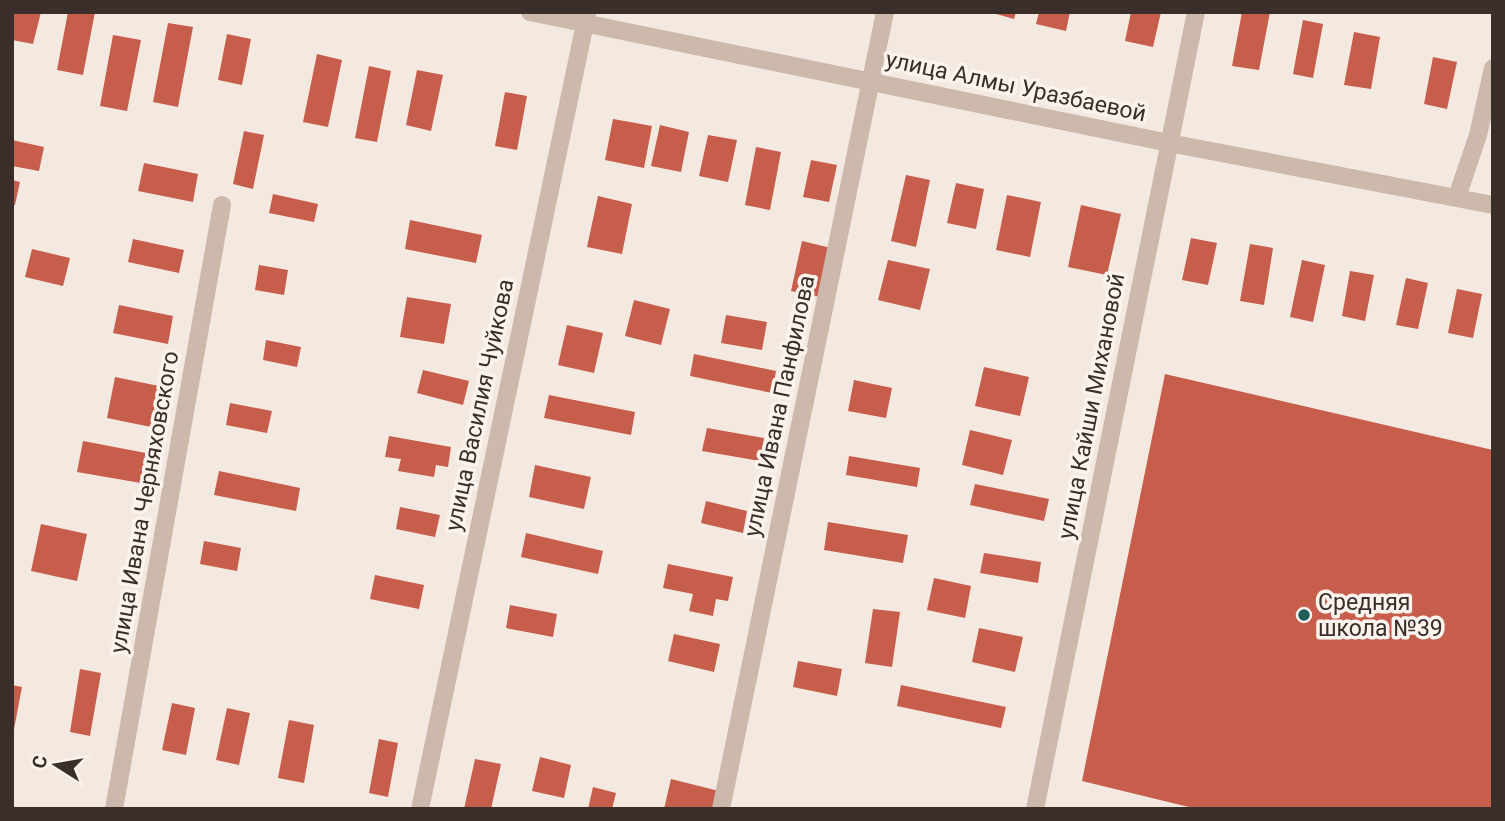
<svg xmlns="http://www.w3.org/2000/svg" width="1505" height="821" font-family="Roboto,sans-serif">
	<rect width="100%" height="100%" fill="#f4e9e1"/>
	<!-- building -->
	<path fill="#c75d4b" d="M12 12H41L33 44 12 40Z
		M68 12H95L83 75 57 70Z
		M989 12H1016L1014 19Z
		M1039 12H1070L1066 31 1036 24Z
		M1131 12H1161L1153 47 1125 41Z
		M1242 12H1270L1259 70 1232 66Z
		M1303 20 1323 24 1313 78 1293 74Z
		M168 23 193 27 178 107 153 102Z
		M1354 32 1380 37 1371 89 1344 85Z
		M227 34 251 39 242 85 218 80Z
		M113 35 141 40 127 111 100 106Z
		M317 54 342 60 328 127 303 122Z
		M1433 57 1457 62 1447 109 1424 104Z
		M369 66 391 71 377 142 355 138Z
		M417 70 443 75 431 131 406 125Z
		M505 92 527 96 517 150 495 146Z
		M613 119 652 126 644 168 605 160Z
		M660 125 689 132 681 172 651 166Z
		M244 131 264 135 253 189 233 184Z
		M708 135 737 140 728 182 699 176Z
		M12 140 44 147 39 171 12 166Z
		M756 147 781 152 770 210 745 205Z
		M811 160 837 165 829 202 803 197Z
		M144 163 198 174 193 202 138 191Z
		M906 175 930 180 916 247 891 241Z
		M12 180 20 182 15 205H12Z
		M956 183 984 189 976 229 947 223Z
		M273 194 318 204 314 222 269 213Z
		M1007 195 1041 202 1030 257 996 250Z
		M598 196 632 204 622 254 587 247Z
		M1081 205 1121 214 1107 275 1068 267Z
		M410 220 482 235 476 263 405 249Z
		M1191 238 1217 243 1208 285 1182 280Z
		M133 239 184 250 179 273 128 262Z
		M802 241 831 248 820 297 791 291Z
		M1250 244 1273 248 1264 305 1240 301Z
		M32 249 70 258 63 286 25 277Z
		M888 260 930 269 920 310 878 300Z
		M1302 260 1325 265 1313 322 1290 317Z
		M259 265 288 270 284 295 255 290Z
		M1350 271 1374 275 1365 321 1342 316Z
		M1406 278 1428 283 1418 329 1396 325Z
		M1457 289 1482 294 1473 338 1448 333Z
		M407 297 451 304 444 344 400 337Z
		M634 300 670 309 661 345 625 336Z
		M119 305 173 316 168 344 113 333Z
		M726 315 767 322 762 350 721 343Z
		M567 325 603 333 594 373 558 365Z
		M266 340 301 347 297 367 263 360Z
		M694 354 776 371 772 393 690 376Z
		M984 367 1029 377 1020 416 975 406Z
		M423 370 469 381 463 405 417 393Z
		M1165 374 1493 450V809H1197L1082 781Z
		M115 377 159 386 151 427 107 418Z
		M854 380 892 388 886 418 848 411Z
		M549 395 635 412 631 435 544 418Z
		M230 403 272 411 267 433 226 425Z
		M707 428 764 438 760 461 702 451Z
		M970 430 1012 440 1003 475 962 465Z
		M389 436 451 447 448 467 436 465 434 477 398 471 401 459 385 457Z
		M83 441 146 453 141 483 77 472Z
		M849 456 920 468 917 487 846 475Z
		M535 465 591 477 584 509 529 497Z
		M219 471 300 488 296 511 214 495Z
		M975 484 1049 499 1044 521 970 505Z
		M706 501 747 511 743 533 701 523Z
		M400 507 440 515 435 537 396 529Z
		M828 522 908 535 903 563 824 550Z
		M41 524 87 534 77 581 31 571Z
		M526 533 603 551 598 574 521 557Z
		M204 541 241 548 237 571 200 564Z
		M984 553 1041 562 1038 583 980 573Z
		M668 564 733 577 728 601 716 599 713 616 689 611 693 594 663 588Z
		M375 575 424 585 419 609 370 599Z
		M934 578 971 586 965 618 927 610Z
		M510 605 557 614 553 637 506 628Z
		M873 609 900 612 892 667 865 663Z
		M979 628 1023 637 1015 672 972 662Z
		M674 634 720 644 714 672 668 661Z
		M798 661 842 669 837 696 793 687Z
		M80 669 101 673 90 736 70 732Z
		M12 685 22 687 14 729H12Z
		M901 685 1006 707 1001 728 897 706Z
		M172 703 195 708 186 755 162 750Z
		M227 708 250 713 239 765 216 760Z
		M289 720 314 725 304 783 278 778Z
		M379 739 398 743 388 797 369 793Z
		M540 757 571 765 564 798 532 791Z
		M475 759 501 764 491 809H464Z
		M671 779 719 791 714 809H664Z
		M593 787 616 793 612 809H588Z"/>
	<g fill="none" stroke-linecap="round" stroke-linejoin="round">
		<!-- street -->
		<path stroke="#cdb8ac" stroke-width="18" d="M530 12 1169 143 1493 205
			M1457 197 1478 135 1493 68
			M114 809 222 205
			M420 809 587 14
			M721 809 885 12
			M1035 809 1196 12"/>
	</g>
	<!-- markers -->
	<circle fill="#1f5d5b" stroke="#fbf3ed" stroke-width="2.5" cx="1304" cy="615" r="7"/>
	<g text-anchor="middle" stroke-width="7" stroke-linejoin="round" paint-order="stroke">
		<!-- street labels -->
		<g font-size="23" fill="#3a2e2b" stroke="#fbf3ed">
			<text transform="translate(1016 86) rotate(12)" y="8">улица Алмы Уразбаевой</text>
			<text transform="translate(479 405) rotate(-78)" y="8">улица Василия Чуйкова</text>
			<text transform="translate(779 406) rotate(-78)" y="8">улица Ивана Панфилова</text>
			<text transform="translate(1091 406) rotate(-79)" y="8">улица Кайши Михановой</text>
			<text transform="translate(144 502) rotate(-80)" y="8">улица Ивана Черняховского</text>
		</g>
		<!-- poi labels -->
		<g font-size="23" fill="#3a2e2b" stroke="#fbf3ed" text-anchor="start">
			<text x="1318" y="610">Средняя<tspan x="1318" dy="26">школа №39</tspan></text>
		</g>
	</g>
	<!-- border -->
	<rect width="1505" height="821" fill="none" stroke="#3a2e2b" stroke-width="28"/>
	<!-- north arrow -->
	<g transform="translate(56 765) rotate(281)" stroke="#fbf3ed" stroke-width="5" paint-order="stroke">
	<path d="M0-5L12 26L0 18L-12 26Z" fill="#3a2e2b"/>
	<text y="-10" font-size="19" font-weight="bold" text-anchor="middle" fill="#3a2e2b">С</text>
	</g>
</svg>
